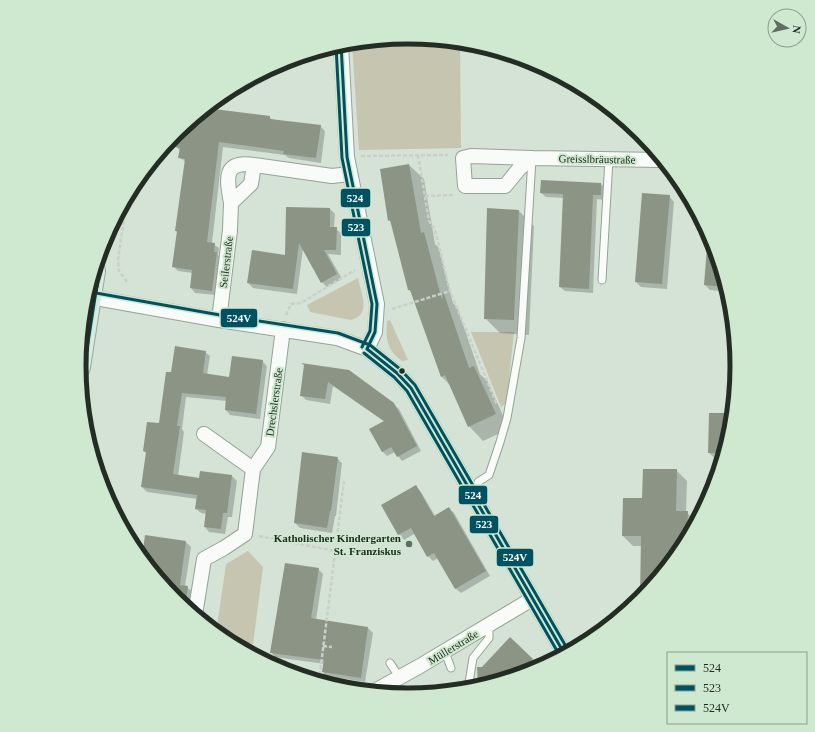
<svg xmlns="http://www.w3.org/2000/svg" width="815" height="732" font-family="Georgia,serif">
	<rect width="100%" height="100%" fill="#d4e3d5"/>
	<!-- green -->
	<path fill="#c6c5b0" d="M408 37 460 42 461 148 359 150 352 42Z
		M358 278C361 293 372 315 351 320L310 312 307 305Z
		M390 320 408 360 402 361C386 349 386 340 387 321Z
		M471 332H514L507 398 505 404 501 407Z
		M248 551 263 567 253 644 224 639 216 633 226 564Z"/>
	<!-- shadow -->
	<path fill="#0003" d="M215 100 218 104V110L269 117 273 120 320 126 325 131 321 163 289 158 285 155 223 147 212 243 219 248 218 255 222 258 216 295 195 293 191 288 193 273 178 271 174 267 178 233 176 231 186 162 179 157 180 151 176 146 178 131Z
		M409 165 424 179 435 244 439 248 453 303 457 307 480 374 488 382 509 429 483 441 469 426 450 385 441 376 412 293 409 290 392 223 389 220Z
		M542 181 601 184 606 188 605 200 597 199 593 293 565 291 560 287 564 198 546 197 541 193Z
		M669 196 674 202 667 289 641 287 636 282Z
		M330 209 335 214 334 228 341 233V255L328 254 342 279 327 287 322 282 303 249 297 294 253 288 248 283 286 256Z
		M519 211 534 226 529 335 500 333 485 318Z
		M712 240 727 292 710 290 705 285Z
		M205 352 210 356 207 375 230 378 262 361 267 366 260 419 230 415 226 410 227 401 186 397 182 429 184 432 178 476 200 479 201 472 232 476 237 481 232 517H228L225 534 209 532 205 527 207 514 201 513 196 509 198 499 147 492 142 487 147 454 144 451 160 424 172 374Z
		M305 366 393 404 399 409 421 451 402 461 395 452 387 456 382 451 385 422 333 386 330 404 306 400 301 395Z
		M732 414 730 430 720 463 709 453Z
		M337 458 342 463 336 516H335L332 533 300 528 295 523Z
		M676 470 687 481 686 512 696 521 681 549 642 596V546H633L623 536 643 499Z
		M416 486 421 492 435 516 448 508 454 513 490 576 461 593 455 588 438 558 433 561 428 556 414 534 404 540 399 534Z
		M146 536 186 542 191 547 185 586 193 592 190 611 175 598 143 559Z
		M318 569 323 574 316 620 368 628 373 633 365 682 339 678 336 687 322 682 325 664 275 657 271 652Z
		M532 660 540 667 479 687 482 668Z"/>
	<!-- building -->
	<path fill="#8c9485" d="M206 108 270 116V119L321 125 316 158 283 154 284 151 219 142 207 242 215 243 214 252H217L212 291 190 288 192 270 172 267 177 231H175L185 159 178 158 180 148 165 145 175 133Z
		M409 164 421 233 424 232 442 300 443 291 469 368 474 366 496 414 468 427 445 375 441 377 410 290H408L390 220 388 221 380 169Z
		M541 180 601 183V195H593L589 289 559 287 563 194 540 193Z
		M642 193 670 195 662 284 635 282Z
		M286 207 330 208V227H337L336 250H324L337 274 321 283 299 243 293 289 247 283 252 250 285 255Z
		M487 208 519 210 514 320 484 319Z
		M708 234 712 240 726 287 704 285Z
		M175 346 206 351 203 373 229 377 232 356 263 360 256 414 225 410 226 397 182 393 177 426H180L173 474 199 478 200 471 232 475 227 513H223L221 529 204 527 206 510 195 509 197 495 141 487 146 452 143 451 147 422 159 423 166 372H171Z
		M301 363 349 370 394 403 417 446 397 457 391 447 382 452 369 429 384 421 328 382 325 399 300 396 304 365Z
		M709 413H732L730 430 723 453H708Z
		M302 452 338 457 331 511H330L327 528 294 523Z
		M643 469H677L676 511H688L687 537 681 548H675V557L640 599 641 536H622L623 498H642Z
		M416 485 434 516 449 507 486 571 455 589 434 553 427 557 411 528 398 535 381 505Z
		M145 535 186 541 180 585 188 586 185 607 175 598 142 558Z
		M285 563 319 568 311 618 368 627 361 678 322 672 324 660 270 653Z
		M510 637 533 659 517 675 478 687 477 667H482Z"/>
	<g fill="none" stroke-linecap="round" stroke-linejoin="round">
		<!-- lane casing -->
		<g stroke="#96a297" stroke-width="9">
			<path id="lane" d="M602 280 609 159
				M478 482 489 475 500 442 507 418 521 338 532 159
				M445 652 451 668
				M390 663 400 678
				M468 689 473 658 489 638V625"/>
		</g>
		<!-- street casing -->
		<g stroke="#96a297" stroke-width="16">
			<path id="street" d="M341 44 347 157 377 304 375 332 367 349
				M532 158 519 169 505 186H465L463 158 471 156 532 158 662 160
				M254 165 251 184 231 203C227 180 222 160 254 165L332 176 350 174
				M90 297 219 320 337 338 367 349 397 373 411 388 564 653
				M219 320 230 230 231 203
				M204 434 253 469
				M195 615 204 559 224 548 245 534 253 469 268 447 283 329
				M338 687 351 689
				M373 692 420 666 532 599"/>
		</g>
		<!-- primary casing -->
		<g stroke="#8eaaa0" stroke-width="24">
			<path id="primary" d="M79 367 94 271"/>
		</g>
		<!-- path -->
		<path stroke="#cbcfcb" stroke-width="2.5" stroke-dasharray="4 2" stroke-linecap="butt" d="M418 155 429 221 435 230 450 291 497 405
			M361 156 448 155
			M425 196 454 195
			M127 197 118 260 119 271 127 282
			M392 309 450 291
			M286 315 291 304 301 303 355 270
			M259 536 335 551
			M323 646 332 647
			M319 681 344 481"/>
		<!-- lane -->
		<use href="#lane" stroke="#f9fbf9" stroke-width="7"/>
		<!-- street -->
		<use href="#street" stroke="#f9fbf9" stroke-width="14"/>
		<!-- primary -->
		<use href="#primary" stroke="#dbe9e5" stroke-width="22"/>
		<!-- bus-1 casing -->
		<g stroke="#cee9d0" stroke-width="6">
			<path id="bus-1" d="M341 44 347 157 377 304 375 332 367 349
				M367 349 397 373 411 388 564 653
				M79 367 94 272"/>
		</g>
		<!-- bus-2 casing -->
		<g stroke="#cee9d0" stroke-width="6">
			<path id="bus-2" d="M336 46 342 158 372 304 370 331 362 347
				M364 353 394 377 407 391 560 656
				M84 368 99 272"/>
		</g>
		<!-- bus-3 casing -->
		<g stroke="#cee9d0" stroke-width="6">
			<path id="bus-3" d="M99 272 96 293 220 315 338 333 370 345 400 369 415 385 568 650"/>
		</g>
		<!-- bus-1 -->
		<use href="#bus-1" stroke="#005262" stroke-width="3"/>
		<!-- bus-2 -->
		<use href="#bus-2" stroke="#005262" stroke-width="3"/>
		<!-- bus-3 -->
		<use href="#bus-3" stroke="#005262" stroke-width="3"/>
	</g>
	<!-- markers -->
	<circle fill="#232d23" stroke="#cee9d0" stroke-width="1.5" cx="402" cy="371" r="3.5"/>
	<circle fill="#616d61" stroke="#cee9d0" stroke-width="1.5" cx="409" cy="544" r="4"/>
	<g text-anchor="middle" stroke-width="4" stroke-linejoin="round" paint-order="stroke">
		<!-- street labels -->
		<g font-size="11" fill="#232d23" stroke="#cee9d0">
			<text transform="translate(597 159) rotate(1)" y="4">Greisslbräustraße</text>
			<text transform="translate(226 262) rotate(-83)" y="4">Seilerstraße</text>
			<text transform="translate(274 402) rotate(-82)" y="4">Drechslerstraße</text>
			<text transform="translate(453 647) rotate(-31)" y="4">Müllerstraße</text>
		</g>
		<!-- poi labels -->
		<g font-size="11" font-weight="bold" fill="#232d23" stroke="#cee9d0" text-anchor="end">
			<text x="401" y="542">Katholischer Kindergarten<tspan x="401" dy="13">St. Franziskus</tspan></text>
		</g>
	</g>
	<!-- crop -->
	<path d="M0 0H815V732H0ZM86 366a322 322 0 1 1 644 0a322 322 0 1 1-644 0Z" fill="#cee9d0" fill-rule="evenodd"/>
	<path fill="none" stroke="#232d23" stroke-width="5" d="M86 366a322 322 0 1 1 644 0a322 322 0 1 1-644 0Z"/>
	<g stroke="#cee9d0" stroke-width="1.5">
		<rect x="340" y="188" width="31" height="20" rx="4" fill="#005262"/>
		<rect x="341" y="218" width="30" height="19" rx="4" fill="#005262"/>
		<rect x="220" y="308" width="38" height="20" rx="4" fill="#005262"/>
		<rect x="458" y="485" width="30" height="20" rx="4" fill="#005262"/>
		<rect x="469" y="515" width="30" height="19" rx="4" fill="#005262"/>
		<rect x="496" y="548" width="38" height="19" rx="4" fill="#005262"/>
	</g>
	<g font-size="11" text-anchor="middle" font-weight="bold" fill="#fff">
		<text x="355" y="202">524</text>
		<text x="356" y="231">523</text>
		<text x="239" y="322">524V</text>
		<text x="473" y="499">524</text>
		<text x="484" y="528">523</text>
		<text x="515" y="561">524V</text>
	</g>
	<!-- legend -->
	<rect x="667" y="652" width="140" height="72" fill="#cee9d0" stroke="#8a9e8b"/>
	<rect x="675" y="665" width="20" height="6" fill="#005262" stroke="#8a9e8b"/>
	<text x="703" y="672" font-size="12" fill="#232d23">524</text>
	<rect x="675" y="685" width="20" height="6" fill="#005262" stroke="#8a9e8b"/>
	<text x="703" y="692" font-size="12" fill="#232d23">523</text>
	<rect x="675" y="705" width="20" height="6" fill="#005262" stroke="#8a9e8b"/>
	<text x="703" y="712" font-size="12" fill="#232d23">524V</text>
	<!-- north arrow -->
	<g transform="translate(787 28) rotate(98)"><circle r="19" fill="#cee9d0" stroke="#8a9e8b"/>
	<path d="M0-3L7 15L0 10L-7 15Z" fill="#616d61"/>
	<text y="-6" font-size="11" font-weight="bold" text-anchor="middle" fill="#232d23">N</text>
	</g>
</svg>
